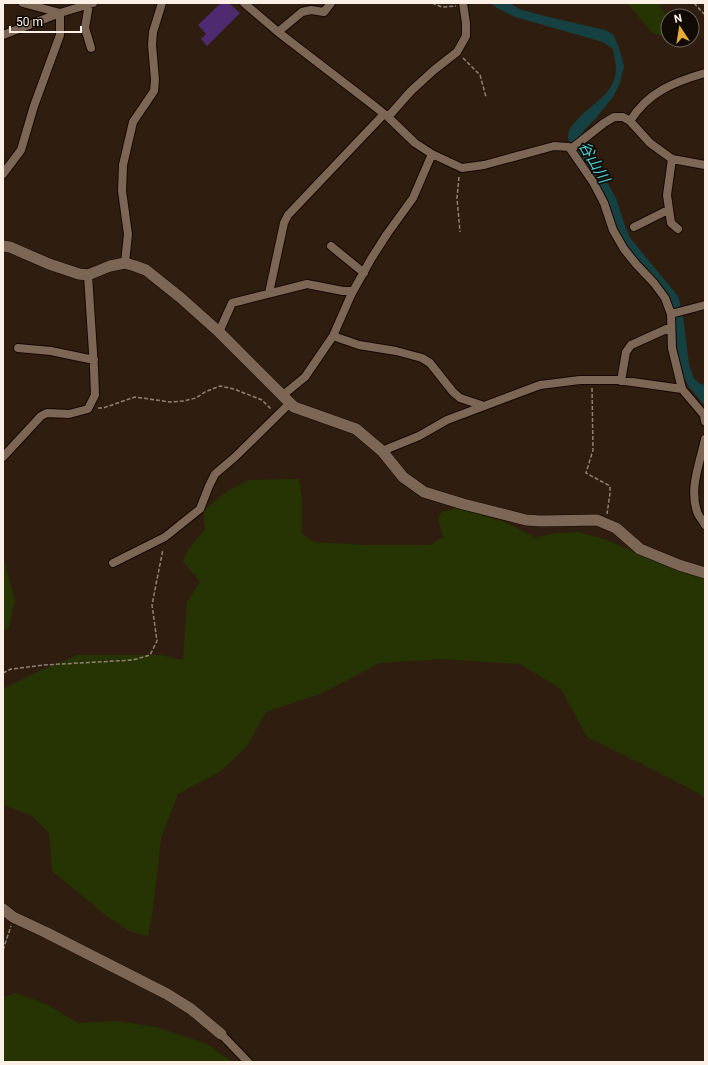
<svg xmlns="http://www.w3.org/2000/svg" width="708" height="1065" font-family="Roboto,'Noto Sans JP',sans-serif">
	<rect width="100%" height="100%" fill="#2f1e10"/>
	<!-- green -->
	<path fill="#263403" d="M627 3H663L659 7 668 17V39L652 32Z
		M299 479 302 501V534L314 542 364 545H430L443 537 438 518 442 512 456 508 505 522 535 538 555 533 578 532 607 540 636 553 687 573 705 578V798L698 793 652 769 587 737 561 689 520 664 440 659 380 663 320 694 266 712 248 745 221 771 178 794 161 839 153 909 148 936 131 932 108 917 52 871 49 833 32 816 4 805 3 803V689L39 671 78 655H160L183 660 187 602 200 582 183 561 187 551 205 529 203 511 224 493 249 480Z
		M3 556 15 601 9 627 3 632Z
		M16 993 46 1004 78 1023 115 1021 156 1027 207 1044 232 1062H3V997Z"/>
	<!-- water -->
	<path fill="#154143" d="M491 3H510L519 9 544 16 605 30 611 33 614 36 619 48 624 66 620 83 613 97 596 118 584 130 581 136 616 198 625 226 630 238 678 296 683 316 689 364 694 379 701 384 705 385V406L689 387 682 374 677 345 675 321 621 235 599 186 568 139C568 129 571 127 577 120 591 104 615 94 616 70 616 63 614 56 613 49L603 42 515 17 497 8Z"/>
	<!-- building -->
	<path fill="#4e2a70" d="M221 3H229L240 13 207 46 201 39 206 34 198 25Z"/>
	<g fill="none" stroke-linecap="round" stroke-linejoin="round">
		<!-- minor casing -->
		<g stroke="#170700" stroke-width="10">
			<path id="minor" d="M23 3 60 13
				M244 3 278 32 373 105 388 117 415 143 432 154 462 168 484 165 554 146 569 147 593 182 604 203 613 230 624 249 636 264 654 283 665 298 671 314 672 348 682 389 704 415 705 421
				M89 4 85 28 91 48
				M278 32 302 12 311 10 324 12 331 3
				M3 35 60 13 93 3
				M388 117 411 91 434 70 457 52 466 36V23L463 3
				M630 121C648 92 674 82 705 73
				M571 149 604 123 614 117H623L630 121 650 143 672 159 705 165
				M672 159 667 195 671 223 678 229
				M3 174 21 150 34 106 60 35V13
				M634 227 668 210
				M331 246 364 273
				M125 263 128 234 122 191 123 165 133 122 154 91 155 80 152 45 153 32 162 3
				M269 293 284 223 288 215 384 114
				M671 314 705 305
				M219 332 232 303 307 284 343 291H353
				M333 336 359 345 396 351 422 358 430 363 453 392 460 398 484 406
				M18 348 51 351 94 360
				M621 381 626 352 631 345 671 327
				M283 395 305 377 333 336 351 295 371 259 387 234 413 198 432 154
				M705 439C700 463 688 490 698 514 700 518 703 521 705 525
				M382 451 419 436 447 420 540 385 580 380H618L682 389
				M3 457 41 416 47 413 69 414 88 409 95 395 94 368 88 275
				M113 563 165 537 200 509 209 486 215 474 235 457 290 403
				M221 1034 248 1062"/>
		</g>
		<!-- tertiary casing -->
		<g stroke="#170700" stroke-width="12">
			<path id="tertiary" d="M3 246 10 247 49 264 79 274 88 275 110 266 125 263 135 266 146 270 181 298 219 332 294 407 356 429 382 451 403 477 424 492 463 504 526 520 541 521 597 520 616 528 640 549 679 565 705 573
				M3 909 13 917 45 932 167 994 191 1009 221 1034"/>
		</g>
		<!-- path -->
		<path stroke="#908276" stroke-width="1.5" stroke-dasharray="4 2" stroke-linecap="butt" d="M432 3 442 7 456 6
			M694 3 705 15
			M463 58 480 75 486 97
			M459 177 457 198 460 232
			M592 388 593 450 586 473 610 486V493L607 514
			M98 408H103L135 397 170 402 184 401 196 398 205 392 220 386 234 389 262 400 272 410
			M3 673 11 669 44 665 133 660 150 655 157 641 152 605 163 549
			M3 950 11 926"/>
		<!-- minor -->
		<use href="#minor" stroke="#7c6757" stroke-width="8"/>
		<!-- tertiary -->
		<use href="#tertiary" stroke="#7c6757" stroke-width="11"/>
	</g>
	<g text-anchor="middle" stroke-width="3.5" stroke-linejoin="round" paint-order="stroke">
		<!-- water labels -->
		<g font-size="15" font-style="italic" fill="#48d5de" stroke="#110a05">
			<text transform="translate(594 162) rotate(60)" y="5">谷山川</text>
		</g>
	</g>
	<!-- border -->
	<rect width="708" height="1065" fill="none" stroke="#fbefe6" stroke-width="8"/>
	<!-- north arrow -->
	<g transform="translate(680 28) rotate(348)"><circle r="19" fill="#110a05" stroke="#6f665f"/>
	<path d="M0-3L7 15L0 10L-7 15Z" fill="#e5ad35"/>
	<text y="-6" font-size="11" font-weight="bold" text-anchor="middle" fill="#fbefe6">N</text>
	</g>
	<!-- scale -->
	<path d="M10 26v6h71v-6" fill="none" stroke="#fbefe6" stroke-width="2"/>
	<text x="16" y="26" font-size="12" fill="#fbefe6" stroke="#110a05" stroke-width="3" paint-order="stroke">50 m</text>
</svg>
